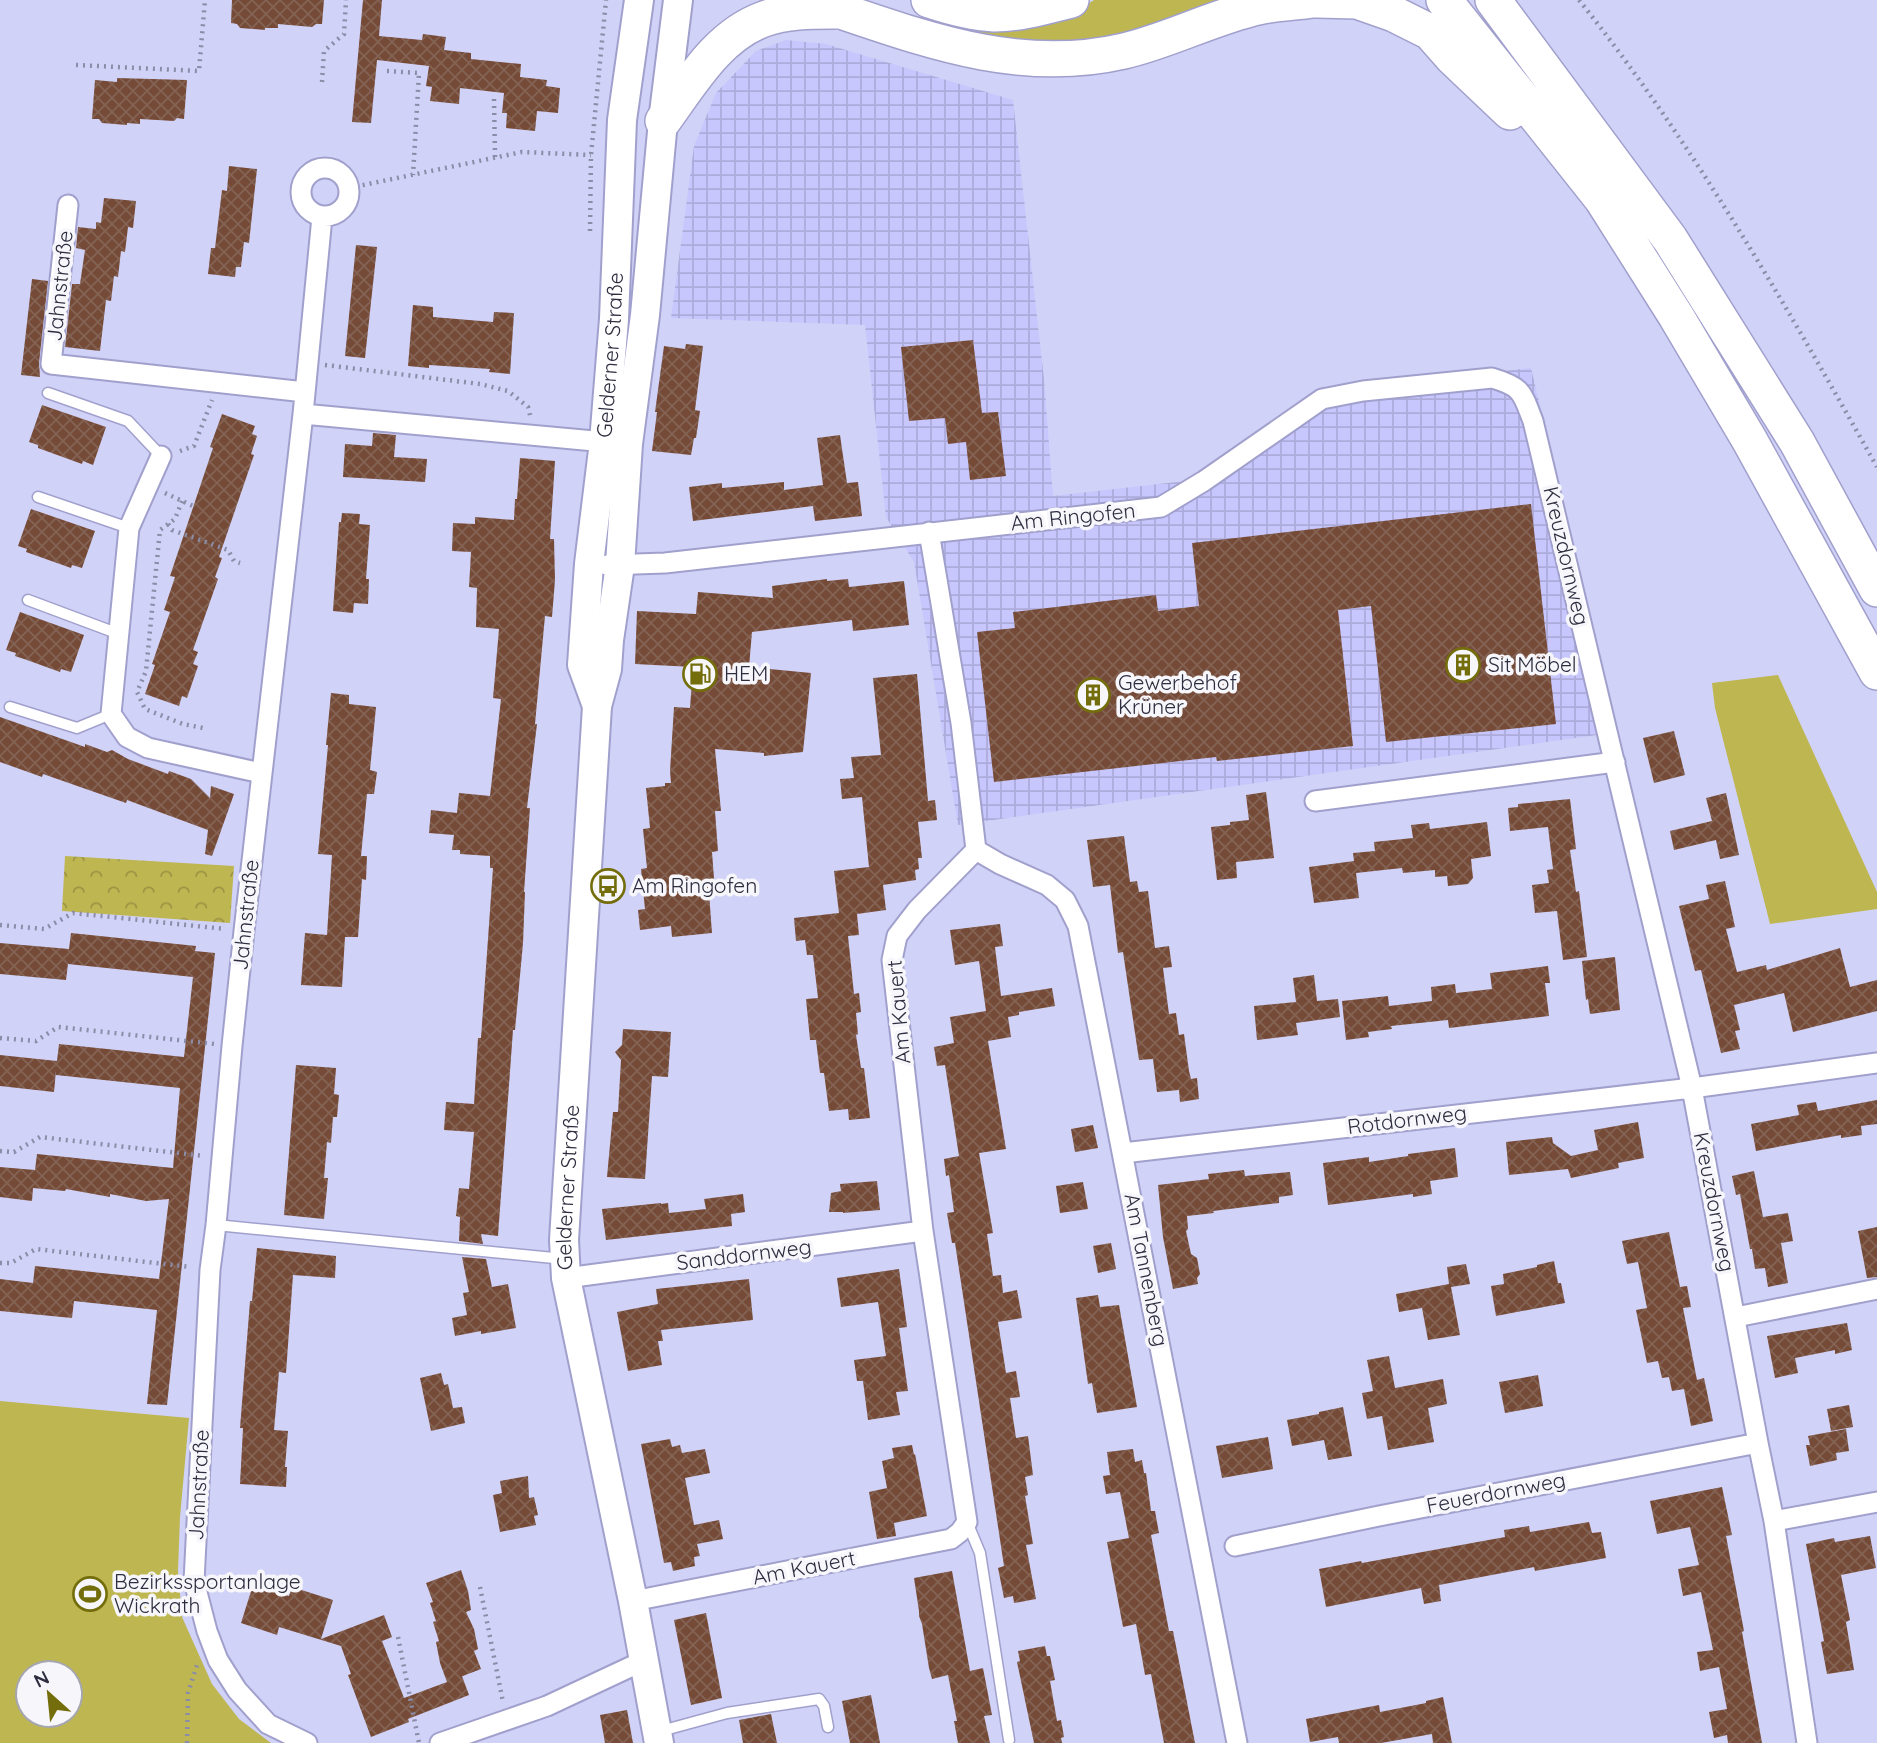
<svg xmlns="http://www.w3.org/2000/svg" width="1877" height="1743" font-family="Quicksand,sans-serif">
	<defs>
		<pattern id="industrial-grid" width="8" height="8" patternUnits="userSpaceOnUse" patternTransform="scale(1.75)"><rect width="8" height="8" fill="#c8c7fd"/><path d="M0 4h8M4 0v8" fill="none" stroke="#acabda"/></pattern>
		<pattern id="forest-crowns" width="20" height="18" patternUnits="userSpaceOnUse" patternTransform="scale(1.75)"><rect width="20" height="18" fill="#beb650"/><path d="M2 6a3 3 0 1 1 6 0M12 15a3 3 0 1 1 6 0" fill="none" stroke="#9b9444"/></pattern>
		<pattern id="building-cross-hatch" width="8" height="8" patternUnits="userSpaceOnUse" patternTransform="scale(1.75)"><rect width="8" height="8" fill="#754b38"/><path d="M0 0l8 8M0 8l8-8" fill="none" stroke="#846254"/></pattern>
	</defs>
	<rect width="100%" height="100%" fill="#d1d2f7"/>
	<!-- industrial -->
	<path fill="url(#industrial-grid)" d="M786 40 826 44 1013 100 1044 379 1053 496 1194 480 1321 391 1531 368 1618 732 958 825 914 562 886 517 865 325 671 318 694 146 716 93 756 51Z"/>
	<!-- green -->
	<path fill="#beb650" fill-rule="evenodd" d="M1094 0H1256L1157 30 1040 54 917 26 918 17 960 24 1072 14Z
		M1778 675 1877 892V909L1770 924 1715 708 1712 683Z
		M0 1401 189 1418 180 1517 178 1571 182 1617 212 1684 239 1719 271 1743H0ZM28 1673H70V1715H28Z"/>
	<!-- forest -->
	<path fill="url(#forest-crowns)" d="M65 856 234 866 230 923 62 911Z"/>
	<!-- building -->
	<path fill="url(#building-cross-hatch)" d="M232 0H324L322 24H316L312 27 278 24V28H265V30L240 28 237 24 231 23Z
		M363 0H382L379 36 422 40 423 34 446 37 444 50 471 53V59L521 64 520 77 547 80 546 86 560 88 558 113 537 111 535 131 506 128 507 113H502L504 93 460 88 459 104 430 101 432 87 426 86 429 66 377 60 371 123 352 122Z
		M117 78 187 80 184 119 177 118 174 121 140 119V124L127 123V125L102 123 99 119H92L95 80 117 82Z
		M229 166 257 169 249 243 244 242 241 267H236L235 277 208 274 211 248H215L222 190 227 191Z
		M104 198 136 201 133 228 128 227 125 252 121 251 118 277 114 276 111 301 106 300 100 351 65 347 72 284H80L85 250 76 248 78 227 96 229V222L101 223Z
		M356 245 377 247 365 358 345 356Z
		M32 279 48 281 39 363 40 377 21 375Z
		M413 305 433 307V317L493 322 494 312 514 313 510 374 489 372 490 369 429 365V368L408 366Z
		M973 340 982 413 998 412 1006 476 970 480 966 442 948 444 945 418 909 421 901 347Z
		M686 344 703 346 695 410 700 411 696 438H694L691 455 652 451 657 412H655L664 346 685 349Z
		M42 405 106 427 93 465 83 461 82 464 38 448V445L29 442Z
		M222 414 255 426 252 434 257 436 251 454 254 455 219 557 222 558 215 577 218 579 193 650 198 652 193 664 198 666 187 698 182 696 179 706 145 694 155 665 152 664 170 612 164 610 175 577 170 576 213 448 210 447Z
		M373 433 396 435 394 457 427 459 425 482 343 477 345 444 372 446Z
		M840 435 847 483 858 482 862 516 815 521 813 506 693 521 689 487 722 483V488L784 482V490L823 485 817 438Z
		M520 458 555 461 550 539H554L555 580 552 617 545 616 535 724H537L527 808H530L524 892H525L523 943 515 1030H513L498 1236 481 1234 483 1244 459 1241 460 1217 456 1216 459 1188 469 1189 474 1132 444 1130 446 1102 474 1104 478 1038H481L493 868H490V856L460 854V850H452L454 835 429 833 431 810 457 813 459 793 490 796 501 699 493 698 499 629 476 627 477 588 469 587 471 552 452 551 453 523 475 524V517L514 520 515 499H517Z
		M1531 504 1556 724 1386 742 1371 606 1338 610 1353 746 1217 761 1216 757 994 782 977 632 1015 628 1013 612 1156 595 1158 611 1199 606 1192 543Z
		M31 509 95 531 82 568 72 565 71 568 26 552 27 549 18 546Z
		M342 513 360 514 359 524 370 525 366 579H369L368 604 354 603 353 613 333 611 339 522H341Z
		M827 579V581L848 579 849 587 904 581 909 625 853 631 852 620 752 632 749 667 811 673 803 752 764 756V753L715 749 721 811H715L718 851 712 852 715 892 709 893 712 933 672 937 671 926 640 930 638 910 645 909 641 869 647 868 643 829 650 828 646 788 665 786V783H671L670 771 674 707 690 708 693 667 635 664 637 611 696 614 698 592 773 598 772 586Z
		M20 612 84 635 71 672 61 669 60 672 27 660 15 656 16 653 6 650Z
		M917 674 928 801 935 800 937 820 918 822 922 858H918L919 869 915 870 916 880 883 885 886 910 857 914 859 935 848 936 854 994 859 993 861 1012 856 1013 858 1034 856 1035 861 1068H864L870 1118 849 1120 848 1109 829 1111 824 1073H820L816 1040H810L806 999 818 998 813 955H807L805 940 796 941 794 918 839 913 834 871 869 867 862 797 842 799 840 779 854 778 851 757 881 755 873 678Z
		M331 693 349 695V704L376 707 370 770 377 772 374 794H367L361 856H367L366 880 362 879 358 937H345L342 987 301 985 305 933 327 935 332 855 318 854 328 745H326Z
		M0 717 85 747V744L107 752 112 750 128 759 168 774 169 771 191 779 210 798 211 786 234 794 212 856 205 854 208 830 127 800 126 803 43 774 42 777 0 762Z
		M1674 731 1685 775 1654 783 1643 738Z
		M1266 792 1274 858 1236 862 1237 878 1217 880 1211 827 1230 825V822L1249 820 1246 795Z
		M1726 793 1739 855 1720 859 1716 840 1674 850 1670 831 1712 821 1706 798Z
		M1570 799 1576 849 1570 850 1576 892 1579 891 1587 957 1563 960 1557 911 1535 913 1532 885 1549 883 1547 870 1553 869 1548 827 1510 831 1508 808 1518 807V804Z
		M1487 822 1491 856 1471 859 1473 878 1468 884 1448 886 1447 876 1435 877V870L1403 873 1402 868 1356 873 1359 898 1314 903 1309 867 1354 861 1353 853 1375 851 1374 842 1413 838 1411 825 1429 823 1430 829Z
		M1124 836 1130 882 1137 881 1139 892 1148 891 1155 948 1169 946 1172 967 1163 968 1169 1014 1176 1013 1179 1035 1184 1034 1189 1071 1191 1079 1197 1078 1199 1099 1180 1102 1179 1090 1157 1092 1153 1059 1139 1060 1123 952 1118 953 1110 885 1093 887 1087 840Z
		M1725 881 1735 927 1726 929 1737 972 1766 965 1767 970 1840 948 1850 987 1877 980V1011L1793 1032 1784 993 1734 1005 1740 1030 1735 1031 1740 1049 1721 1053 1701 970 1695 971 1679 906 1709 899 1706 885Z
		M1000 924 1003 946 995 947 1001 996 1052 988 1055 1006 1019 1012V1015L1008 1017 1011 1037 988 1041 1006 1149 979 1153 993 1233 987 1234 993 1276 1001 1275 1003 1293 1017 1290 1022 1318 998 1322 1006 1373 1016 1371 1020 1397 1010 1398 1016 1438 1028 1436 1033 1475 1025 1477 1028 1495 1025 1496 1033 1544 1026 1545 1036 1599 1014 1603 1013 1596 1004 1598 998 1568 1004 1566 955 1243H952L947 1213 954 1212 949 1175 946 1176 944 1159 959 1156 945 1065 937 1066 934 1047 954 1043 950 1017 986 1011 979 961 955 965 950 930Z
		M71 933 196 946 195 951 215 953 167 1405 147 1404 157 1310 74 1301 72 1318 0 1311V1279L33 1283 35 1266 159 1279 169 1199 146 1201 110 1194V1197L66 1189 65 1191 33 1188 32 1201 0 1197V1167L35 1170 37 1154 173 1168 180 1088 56 1075V1071L54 1092 0 1086V1055L57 1061 59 1044 184 1057 193 977 68 964 66 980 0 974V943L69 949Z
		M1615 957 1620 1010 1590 1014 1588 999 1586 1000 1582 961Z
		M1548 966 1550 983H1545L1549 1016 1449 1028 1448 1020 1391 1026 1392 1029 1368 1032 1369 1037 1346 1040 1342 1001 1388 996 1389 1006 1432 1001 1431 987 1455 984 1456 993 1492 989 1490 973Z
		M1314 975 1317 1001 1338 999 1340 1017 1296 1023 1298 1035 1257 1040 1254 1006 1296 1002 1293 978Z
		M623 1029 671 1032 668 1077 652 1076 645 1179 607 1177 613 1112H618L621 1060 615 1052 622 1045Z
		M296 1065 336 1068 334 1094 339 1095 337 1117H333L331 1143 327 1142 324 1178H328L324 1219 284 1215Z
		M1877 1100V1124L1861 1126 1862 1135 1841 1138V1135L1756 1151 1751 1124 1799 1115 1797 1105 1816 1102 1818 1111Z
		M1638 1122 1644 1158 1618 1163 1619 1168 1571 1178 1568 1169 1509 1175 1506 1142 1552 1137 1553 1143 1571 1156 1598 1150 1594 1130Z
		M1093 1125 1098 1148 1075 1152 1071 1129Z
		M1455 1148 1458 1177 1430 1181 1432 1194 1413 1197V1194L1328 1205 1323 1163 1369 1157V1162L1408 1156V1154Z
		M1244 1170 1245 1176 1290 1172 1293 1195 1279 1197V1203L1213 1211 1214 1213 1187 1216 1188 1229 1186 1231 1191 1254 1197 1258 1200 1274 1197 1278 1198 1284 1173 1289 1163 1237 1158 1185 1209 1179 1208 1174Z
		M1754 1171 1763 1217 1788 1213 1793 1241 1781 1243 1788 1283 1768 1287 1765 1268 1755 1269 1752 1249H1750L1740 1194 1736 1195 1732 1176Z
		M877 1181 880 1210 843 1213V1212H829L831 1193 841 1191 840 1184Z
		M1083 1182 1088 1209 1060 1213 1056 1186Z
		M743 1194 745 1212 731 1214 732 1226 606 1240 602 1209 661 1203V1204L668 1203 669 1213 706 1209 704 1199Z
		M1877 1227V1277L1867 1278 1858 1231Z
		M1669 1232 1680 1287 1687 1286 1691 1307 1683 1308 1697 1380 1704 1378 1713 1421 1691 1426 1684 1389 1672 1391 1669 1377 1662 1378 1658 1361 1647 1363 1636 1310 1647 1308 1638 1262 1627 1264 1622 1241Z
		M1111 1243 1116 1269 1098 1273 1093 1246Z
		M257 1248 336 1256 335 1278 293 1275 286 1373 279 1372 274 1430 288 1431 285 1467H287L286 1487 240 1484 243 1428H240L250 1301H252Z
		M462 1257 486 1259 492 1287 508 1284 516 1328 481 1334V1331L455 1336 452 1318 467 1315 463 1293 469 1292Z
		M1554 1261 1558 1283H1561L1565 1303 1496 1316 1491 1286 1504 1284 1503 1274 1537 1267V1265Z
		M1466 1264 1470 1284 1451 1287 1460 1335 1428 1340 1422 1308 1399 1312 1396 1294 1449 1284 1447 1267Z
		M899 1269 907 1327 899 1328 908 1391 896 1392 900 1415 868 1420 863 1381H857L854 1360 886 1356 878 1302 841 1307 837 1278Z
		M749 1279 753 1320 661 1330 663 1341H658L662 1365 628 1371 617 1312 658 1304 656 1289Z
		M1098 1295 1100 1307 1119 1305 1137 1407 1097 1413 1092 1383 1088 1384 1076 1298Z
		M1847 1323 1852 1350 1835 1354V1350L1795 1358 1798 1373 1775 1378 1767 1336Z
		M1389 1356 1395 1388 1443 1379 1447 1404 1428 1408 1434 1442 1388 1450 1382 1416 1367 1419 1362 1393 1373 1391 1367 1360Z
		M441 1373 444 1385 448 1384 453 1408 462 1407 465 1423 431 1431 420 1378Z
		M1538 1375 1543 1406 1505 1413 1499 1382Z
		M1849 1405 1853 1427 1831 1431 1827 1409Z
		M1343 1407 1352 1456 1328 1460 1324 1440 1292 1446 1287 1420 1319 1414V1412Z
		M1846 1429 1849 1451 1836 1453 1837 1460 1810 1466 1806 1445H1810L1808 1436Z
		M1268 1437 1273 1469 1222 1478 1216 1446Z
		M670 1439 672 1447 680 1445 682 1453 705 1449 710 1473 685 1478 694 1525 719 1520 723 1539 697 1544 700 1556 694 1557 695 1566 673 1571 671 1562 664 1563 641 1444Z
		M912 1445 914 1455 915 1454 927 1516 894 1523 896 1536 877 1539 869 1492 887 1488 882 1461 894 1458 892 1448Z
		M1133 1449 1135 1462 1142 1460 1144 1473H1146L1151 1511H1155L1159 1533 1151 1535 1169 1631H1173L1195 1743H1164L1151 1674 1145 1675 1136 1624 1123 1627 1107 1542 1129 1538 1120 1492 1106 1494 1103 1476 1110 1475 1107 1452Z
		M528 1476 529 1498 534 1497 538 1515 534 1516 536 1525 500 1532 493 1495 502 1493 500 1481Z
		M1722 1487 1732 1535 1726 1536 1744 1631 1742 1632 1762 1743H1728L1727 1735 1714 1738 1709 1712 1727 1709 1719 1667 1700 1671 1697 1652 1713 1650 1701 1592 1683 1596 1678 1569 1699 1565 1690 1527 1657 1534 1650 1501Z
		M1589 1522 1592 1533 1601 1532 1606 1558 1535 1571 1534 1567 1439 1585 1441 1601 1424 1604 1421 1588 1326 1607 1319 1569 1361 1561 1362 1563 1505 1537 1504 1530 1529 1526 1530 1532Z
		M1870 1536 1876 1568 1841 1575 1850 1620 1846 1622 1854 1670 1827 1674 1821 1642 1824 1641 1806 1544 1834 1538 1835 1542Z
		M461 1570 468 1591 471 1610 466 1612 474 1629 478 1649 474 1651 481 1669 455 1679 462 1676 469 1695 408 1719 409 1722 371 1737 348 1675 351 1674 341 1646 279 1627 277 1635 241 1623 253 1585 289 1596 292 1587 333 1600 321 1639 384 1615 392 1637 382 1641 404 1698 447 1682 440 1663 436 1642 439 1641 433 1622 436 1621 430 1603 433 1602 426 1583Z
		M952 1571 970 1671 983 1668 992 1715 984 1716 990 1743H958L954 1721H957L948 1675 932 1679 929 1668 922 1624 919 1616V1611L914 1578Z
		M706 1613 722 1698 691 1705 674 1620Z
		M1045 1646 1047 1656H1050L1055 1680 1050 1681 1057 1721 1061 1720 1064 1737 1061 1738 1062 1743H1034L1017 1662 1020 1661 1018 1651Z
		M871 1695 880 1743H850L842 1701Z
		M1443 1697 1452 1743H1433L1432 1734 1381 1743H1339L1338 1737 1310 1742 1306 1719 1379 1705 1380 1712 1426 1703V1701Z
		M627 1710 633 1743H605L600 1715Z
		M771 1714 777 1743H743L739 1720Z"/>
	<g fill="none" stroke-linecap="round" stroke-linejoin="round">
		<!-- lane casing -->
		<g stroke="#a1a0cd" stroke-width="13">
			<path id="lane" d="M48 393 128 421 161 456
				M38 497 129 528
				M28 600 119 634
				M10 707 77 728 111 714
				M216 1225 564 1259
				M967 1522 980 1553 1009 1740
				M661 1731 727 1713 819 1699 824 1706 828 1727"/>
		</g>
		<!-- street casing -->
		<g stroke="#a1a0cd" stroke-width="23">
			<path id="street" d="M301 192a24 24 0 1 1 48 0a24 24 0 1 1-48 0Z
				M68 205 51 364 305 392
				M303 414 616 443
				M161 456 129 528 111 714 127 737 148 748 261 773
				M607 565 665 563 1161 507 1204 481 1322 399 1363 391 1492 378C1523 387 1522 393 1533 421L1692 1088 1758 1443 1774 1521 1807 1743
				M1315 801 1615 762
				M976 850 1000 864 1047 885 1065 900 1078 926 1237 1743
				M1123 1153 1692 1088 1877 1063
				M566 1278 923 1231
				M1736 1317 1877 1289
				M1774 1521 1877 1502
				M1235 1546 1379 1516 1758 1443
				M633 1601 951 1539 960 1532 967 1522 923 1231 892 960 897 936 917 910 976 850 961 723 929 532
				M307 1743 268 1724 237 1690 218 1660 207 1631 194 1581 210 1270 216 1225 232 1046 244 931 303 414 322 217
				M440 1743 547 1706 643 1661"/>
		</g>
		<!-- secondary casing -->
		<g stroke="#a1a0cd" stroke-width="32">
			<g id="secondary">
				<path id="s1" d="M597 706 582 665 589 564 604 442 614 319 622 120 639 0"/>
				<path id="s2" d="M659 1743 633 1601 566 1278 564 1240 597 706 607 669 609 640 620 565 628 444 645 315 663 121 678 0"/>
			</g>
		</g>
		<!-- highway casing -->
		<g stroke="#a1a0cd" stroke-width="38">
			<path id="highway" d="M808 0C912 34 1012 77 1124 51 1167 41 1207 20 1250 9 1270 3 1293 3 1313 0
				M929 0C950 7 972 13 994 14 1020 14 1047 6 1071 0
				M1317 0 1357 1 1394 14 1430 32 1452 57 1510 112
				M1444 0 1602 199 1676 316 1750 441 1877 672
				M1493 0 1670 239 1797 442 1877 589
				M663 121C691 83 717 36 764 19 785 11 811 11 834 11"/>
		</g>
		<!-- path -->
		<path stroke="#8b8ca8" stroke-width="4.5" stroke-dasharray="2 5" stroke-linecap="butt" d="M1579 0C1693 143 1787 307 1877 467
			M76 65 199 71 205 0
			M387 71 419 73 413 175
			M322 82 324 51 344 34 346 0
			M494 99 495 157
			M349 188 522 152 591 155
			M590 231 591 155 606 0
			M325 365 480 384 508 391 528 407 530 415
			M180 451 194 446 212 400
			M165 493 193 506
			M182 501 175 519 160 530 146 671 137 692 145 709 183 724 203 728
			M168 524 172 530 228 550 234 561 240 563
			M0 925 44 929 73 913 225 929
			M0 1038 36 1041 58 1027 215 1044
			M0 1151 14 1152 40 1137 204 1156
			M0 1263H11L36 1249 190 1267
			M480 1587 503 1702
			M398 1637 419 1743
			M187 1743 188 1693 197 1665"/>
		<!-- lane -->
		<use href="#lane" stroke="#fff" stroke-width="10"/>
		<!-- street -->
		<use href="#street" stroke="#fff" stroke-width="19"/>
		<!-- secondary -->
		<use href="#secondary" stroke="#fff" stroke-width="28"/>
		<!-- highway -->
		<use href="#highway" stroke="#fff" stroke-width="35"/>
	</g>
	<!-- icons -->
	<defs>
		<g id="building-ring" transform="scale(1.75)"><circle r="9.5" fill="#f6f6fb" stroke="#746d0b" stroke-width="1.5"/><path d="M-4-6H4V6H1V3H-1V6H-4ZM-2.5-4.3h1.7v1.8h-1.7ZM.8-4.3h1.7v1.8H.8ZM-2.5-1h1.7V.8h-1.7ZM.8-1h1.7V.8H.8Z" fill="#746d0b"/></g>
		<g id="fuel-ring" transform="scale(1.75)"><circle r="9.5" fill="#f6f6fb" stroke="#746d0b" stroke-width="1.5"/><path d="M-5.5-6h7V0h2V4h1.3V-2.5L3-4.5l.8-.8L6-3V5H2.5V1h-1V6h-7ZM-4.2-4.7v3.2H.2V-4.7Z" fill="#746d0b"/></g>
		<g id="bus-ring" transform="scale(1.75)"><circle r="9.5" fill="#f6f6fb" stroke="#746d0b" stroke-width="1.5"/><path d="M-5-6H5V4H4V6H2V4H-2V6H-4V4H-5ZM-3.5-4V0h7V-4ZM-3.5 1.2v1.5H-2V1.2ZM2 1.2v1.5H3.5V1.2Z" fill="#746d0b"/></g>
		<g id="stadium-ring" transform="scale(1.75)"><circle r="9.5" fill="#f6f6fb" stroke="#746d0b" stroke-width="1.5"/><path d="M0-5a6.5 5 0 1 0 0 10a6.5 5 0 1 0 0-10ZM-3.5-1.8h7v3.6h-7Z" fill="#746d0b"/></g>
	</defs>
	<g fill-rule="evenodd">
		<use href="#building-ring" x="1463" y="665"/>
		<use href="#fuel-ring" x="700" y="674"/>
		<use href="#building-ring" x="1093" y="695"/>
		<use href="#bus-ring" x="608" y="886"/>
		<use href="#stadium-ring" x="90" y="1594"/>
	</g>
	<g text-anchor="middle" stroke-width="7" stroke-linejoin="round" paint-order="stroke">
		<!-- street labels -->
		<g font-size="21" fill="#2d2d3f" stroke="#f6f6fb">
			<text transform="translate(60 286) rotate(-84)" y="7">Jahnstraße</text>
			<text dy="7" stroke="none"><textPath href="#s1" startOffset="355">Gelderner Straße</textPath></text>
			<text transform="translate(1073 517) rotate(-6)" y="7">Am Ringofen</text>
			<text transform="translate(1566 556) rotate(77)" y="7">Kreuzdornweg</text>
			<text transform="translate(246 915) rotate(-84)" y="7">Jahnstraße</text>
			<text transform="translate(899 1012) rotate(-95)" y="7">Am Kauert</text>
			<text transform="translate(1407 1120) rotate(-7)" y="7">Rotdornweg</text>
			<text dy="7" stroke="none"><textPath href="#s2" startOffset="565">Gelderner Straße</textPath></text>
			<text transform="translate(1714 1202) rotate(79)" y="7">Kreuzdornweg</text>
			<text transform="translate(744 1255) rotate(-7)" y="7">Sanddornweg</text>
			<text transform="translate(1146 1270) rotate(79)" y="7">Am Tannenberg</text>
			<text transform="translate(199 1485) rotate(-87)" y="7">Jahnstraße</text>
			<text transform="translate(1496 1493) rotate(-11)" y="7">Feuerdornweg</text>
			<text transform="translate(804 1568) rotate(-11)" y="7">Am Kauert</text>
		</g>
		<!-- poi labels -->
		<g font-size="21" fill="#2d2d3f" stroke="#f6f6fb" text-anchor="start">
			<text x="1488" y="672">Sit Möbel</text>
			<text x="724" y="681">HEM</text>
			<text x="1118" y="690">Gewerbehof<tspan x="1118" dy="24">Krüner</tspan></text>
			<text x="632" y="893">Am Ringofen</text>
			<text x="114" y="1589">Bezirkssportanlage<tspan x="114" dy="24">Wickrath</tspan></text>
		</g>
	</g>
	<!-- north arrow -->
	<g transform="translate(49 1694) rotate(333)"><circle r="33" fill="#f6f6fb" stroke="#a6a6b0" stroke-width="2"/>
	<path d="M0-5L12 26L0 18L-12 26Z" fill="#746d0b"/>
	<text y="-10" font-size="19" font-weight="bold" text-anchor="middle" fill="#2d2d3f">N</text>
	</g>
</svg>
